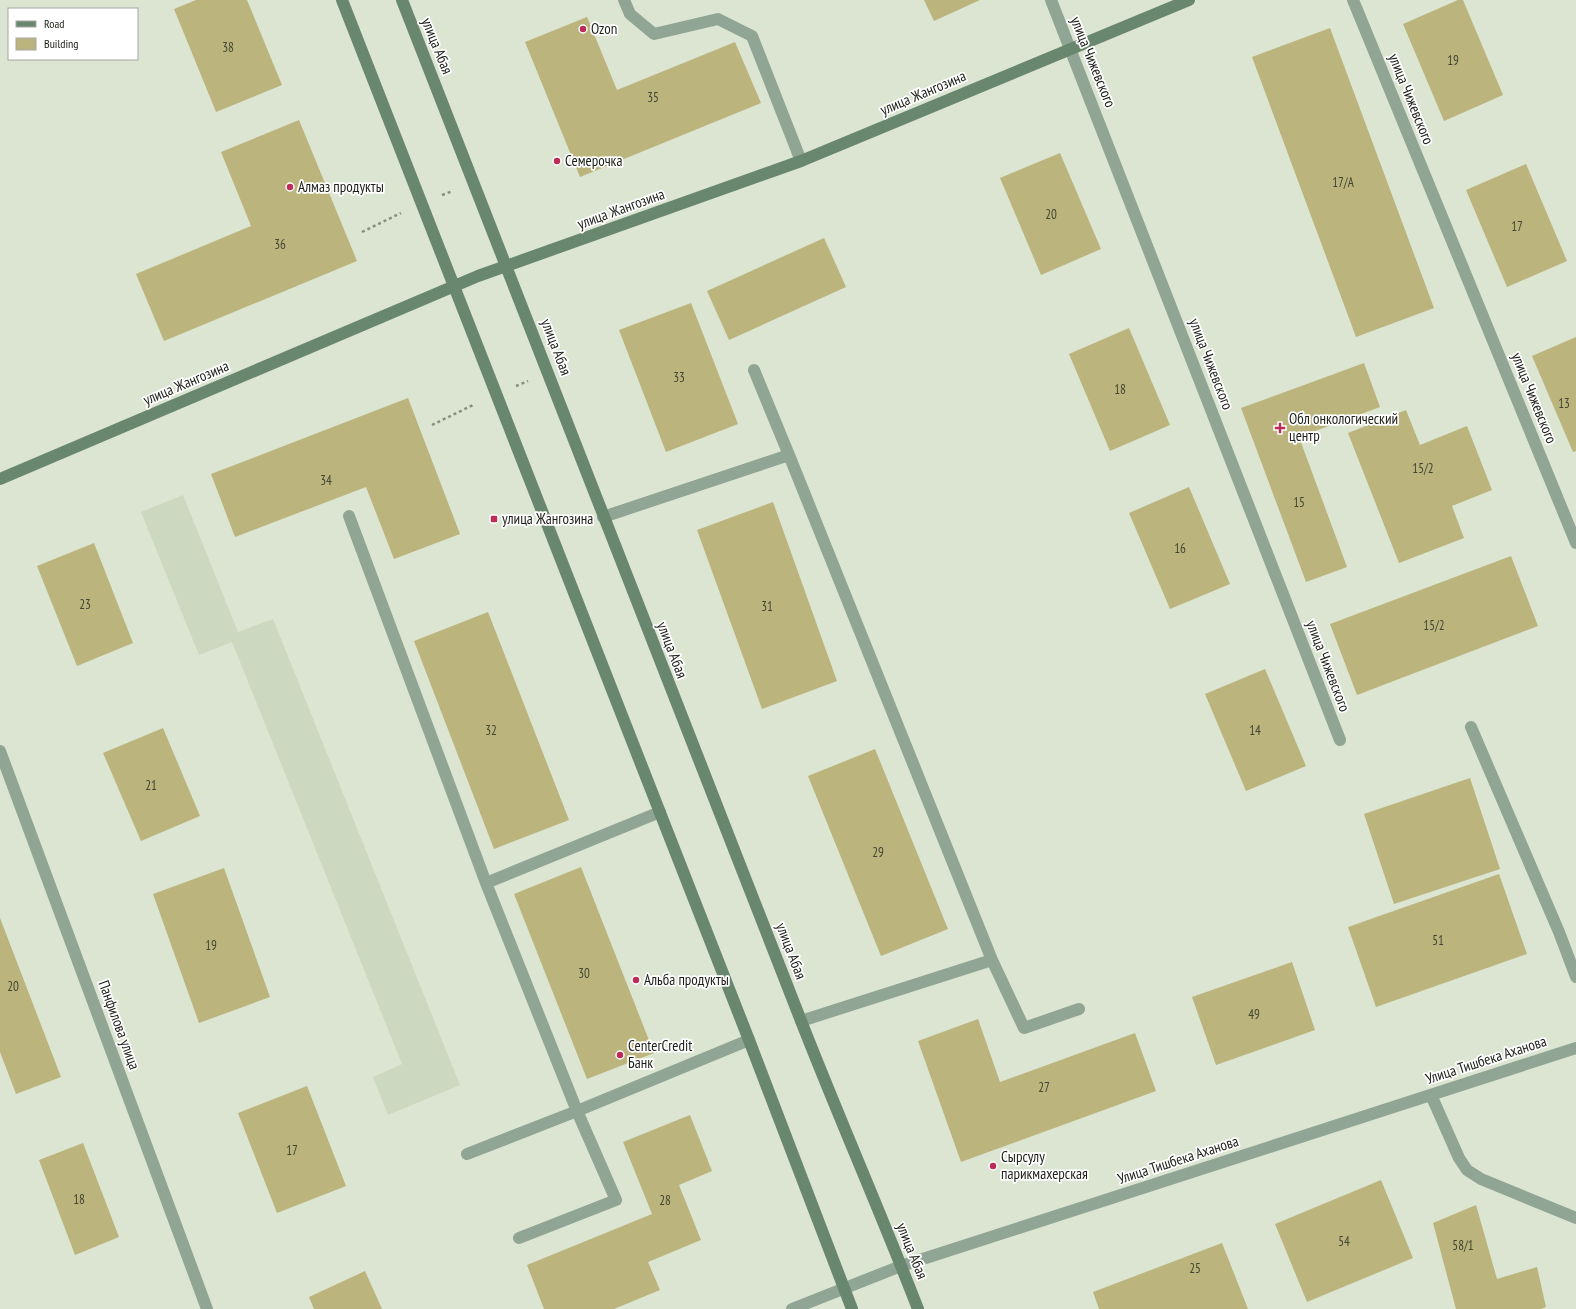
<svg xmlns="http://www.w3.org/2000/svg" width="1576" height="1309" font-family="'PT Sans Narrow',sans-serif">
	<rect width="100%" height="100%" fill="#dce4d2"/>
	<!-- built -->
	<path fill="#cdd8c1" d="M183 495 238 632 273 619 460 1085 388 1115 373 1077 402 1064 232 642 199 655 141 512Z"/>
	<!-- building -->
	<path fill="#bbb57d" d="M196 0H247L282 85 216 112 174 9Z
		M924 0H980L934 21Z
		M1458 0H1463L1503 95 1444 121 1403 24Z
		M587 17 617 90 735 42 761 103 580 177 525 42Z
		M1330 28 1434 308 1356 337 1252 57Z
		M299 120 357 261 164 341 136 274 251 226 221 152Z
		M1060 153 1101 249 1041 275 1000 178Z
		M1526 164 1567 261 1507 287 1466 190Z
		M824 238 846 287 729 340 707 291Z
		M691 303 738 424 666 452 619 330Z
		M1129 328 1170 425 1110 451 1069 354Z
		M1576 337V451L1573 452 1532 356Z
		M1364 363 1380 407 1299 437 1347 567 1306 582 1241 408Z
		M408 398 460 534 394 559 366 487 235 537 211 474Z
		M1406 410 1420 445 1467 426 1492 490 1452 506 1464 538 1399 563 1348 433Z
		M1189 487 1230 584 1170 609 1129 513Z
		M773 502 837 681 762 709 697 530Z
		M94 543 133 643 77 666 37 566Z
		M1511 556 1538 626 1357 695 1330 624Z
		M488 612 569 820 494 849 414 641Z
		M1265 669 1306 766 1246 791 1205 694Z
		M163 728 200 816 141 841 103 753Z
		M875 749 948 929 881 956 808 776Z
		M1470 778 1500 869 1394 904 1364 814Z
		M581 867 654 1053 587 1079 514 894Z
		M224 868 270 997 199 1023 153 894Z
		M1499 874 1527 954 1376 1007 1348 927Z
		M0 918 61 1077 16 1094 0 1052Z
		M1292 962 1315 1030 1216 1065 1192 997Z
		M978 1019 1000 1082 1135 1033 1156 1091 961 1162 918 1041Z
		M307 1086 346 1186 277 1213 238 1113Z
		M690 1115 712 1171 679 1185 701 1240 648 1262 660 1290 614 1309H544L527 1265 652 1214 623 1142Z
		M83 1143 119 1237 75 1255 39 1160Z
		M1381 1180 1413 1258 1307 1302 1275 1224Z
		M1476 1205 1497 1279 1537 1267 1546 1307 1541 1309H1456L1433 1223Z
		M1222 1243 1248 1309H1099L1093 1292Z
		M365 1271 382 1309H314L309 1297Z"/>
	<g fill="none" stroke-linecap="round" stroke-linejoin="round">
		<!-- path -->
		<path stroke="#898e81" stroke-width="2.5" stroke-dasharray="3 3" stroke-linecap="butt" d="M442 195 453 191
			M362 232 401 213
			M516 386 528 381
			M432 425 475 404"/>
		<!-- lane -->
		<path stroke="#90a594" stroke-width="12" d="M624 0 630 14 654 34 718 19 752 36 801 161
			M754 370 789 455
			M349 516 486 883
			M603 517 789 455 992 960 801 1021
			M1471 727 1559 932 1576 977
			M992 960 1024 1028 1079 1009
			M1431 1095 1459 1158 1467 1170 1481 1179 1576 1218
			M467 1154 577 1111 749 1040
			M519 1238 616 1200 577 1111 486 883 660 812"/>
		<!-- street -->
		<path stroke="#90a594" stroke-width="12" d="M1051 0 1340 740
			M1353 0 1576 543
			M0 751 207 1309
			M792 1309 901 1266 1576 1048"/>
		<!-- secondary -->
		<path stroke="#69876f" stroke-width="12" d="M342 0 749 1040 852 1309
			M402 0C535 335 664 672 796 1008 835 1109 879 1208 918 1309
			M0 479 478 276 801 161 1189 0"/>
	</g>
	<!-- markers -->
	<g fill="#bb2c59" stroke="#fff" stroke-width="1.5">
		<circle cx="583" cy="29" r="4"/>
		<circle cx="557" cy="161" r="4"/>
		<circle cx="290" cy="187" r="4"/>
		<path d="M1278 422h4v4h4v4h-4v4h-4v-4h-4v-4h4z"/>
		<rect x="490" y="515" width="8" height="8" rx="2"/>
		<circle cx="636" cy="980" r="4"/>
		<circle cx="620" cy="1055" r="4"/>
		<circle cx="993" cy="1166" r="4"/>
	</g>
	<g text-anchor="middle" stroke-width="3.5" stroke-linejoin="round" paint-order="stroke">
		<!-- number labels -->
		<g font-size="13" fill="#444432">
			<text x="228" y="52">38</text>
			<text x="1453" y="65">19</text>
			<text x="653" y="102">35</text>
			<text x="1343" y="187">17/А</text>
			<text x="1051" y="219">20</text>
			<text x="1517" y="231">17</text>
			<text x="280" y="249">36</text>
			<text x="679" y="382">33</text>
			<text x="1120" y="394">18</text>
			<text x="1564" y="408">13</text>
			<text x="1423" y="473">15/2</text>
			<text x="326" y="485">34</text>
			<text x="1299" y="507">15</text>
			<text x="1180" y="553">16</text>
			<text x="85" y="609">23</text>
			<text x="767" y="611">31</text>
			<text x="1434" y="630">15/2</text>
			<text x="491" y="735">32</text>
			<text x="1255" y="735">14</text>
			<text x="151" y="790">21</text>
			<text x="878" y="857">29</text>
			<text x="1438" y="945">51</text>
			<text x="211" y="950">19</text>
			<text x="584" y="978">30</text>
			<text x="13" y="991">20</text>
			<text x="1254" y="1019">49</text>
			<text x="1044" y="1092">27</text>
			<text x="292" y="1155">17</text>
			<text x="79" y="1204">18</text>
			<text x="665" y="1205">28</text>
			<text x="1344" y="1246">54</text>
			<text x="1463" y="1250">58/1</text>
			<text x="1195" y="1273">25</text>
		</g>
		<!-- poi labels -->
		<g font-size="15" fill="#1d1f19" stroke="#fff" text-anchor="start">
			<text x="591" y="34">Ozon</text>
			<text x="565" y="166">Семерочка</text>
			<text x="298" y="192">Алмаз продукты</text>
			<text x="1289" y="424">Обл онкологический<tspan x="1289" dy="17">центр</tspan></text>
			<text x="502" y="524">улица Жангозина</text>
			<text x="644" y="985">Альба продукты</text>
			<text x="628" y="1051">CenterCredit<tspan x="628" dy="17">Банк</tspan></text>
			<text x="1001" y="1162">Сырсулу<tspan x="1001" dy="17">парикмахерская</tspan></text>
		</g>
		<!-- street labels -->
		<g font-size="15" fill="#1d1f19" stroke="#fff">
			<text transform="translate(437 46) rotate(68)" y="5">улица Абая</text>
			<text transform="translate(1093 62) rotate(68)" y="5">улица Чижевского</text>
			<text transform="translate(923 93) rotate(-23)" y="5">улица Жангозина</text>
			<text transform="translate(1411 99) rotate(68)" y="5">улица Чижевского</text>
			<text transform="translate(621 209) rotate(-20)" y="5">улица Жангозина</text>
			<text transform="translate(556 347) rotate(69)" y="5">улица Абая</text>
			<text transform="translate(1211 364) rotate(69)" y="5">улица Чижевского</text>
			<text transform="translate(186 383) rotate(-23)" y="5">улица Жангозина</text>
			<text transform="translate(1534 398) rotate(68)" y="5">улица Чижевского</text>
			<text transform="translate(672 650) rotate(69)" y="5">улица Абая</text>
			<text transform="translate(1328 666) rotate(69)" y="5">улица Чижевского</text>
			<text transform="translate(791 951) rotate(69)" y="5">улица Абая</text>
			<text transform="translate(119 1025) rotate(70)" y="5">Панфилова улица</text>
			<text transform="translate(1486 1060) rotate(-18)" y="5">Улица Тишбека Аханова</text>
			<text transform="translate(1178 1160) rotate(-18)" y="5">Улица Тишбека Аханова</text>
			<text transform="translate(912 1251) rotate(68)" y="5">улица Абая</text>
		</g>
	</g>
	<!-- legend -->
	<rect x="8" y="8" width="130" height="52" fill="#ffffff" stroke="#a5a5a3"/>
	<rect x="16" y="21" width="20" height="6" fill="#69876f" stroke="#a5a5a3"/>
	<text x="44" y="28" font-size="12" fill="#1d1f19">Road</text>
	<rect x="16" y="38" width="20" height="12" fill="#bbb57d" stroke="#a5a5a3"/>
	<text x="44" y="48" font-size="12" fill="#1d1f19">Building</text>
</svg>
